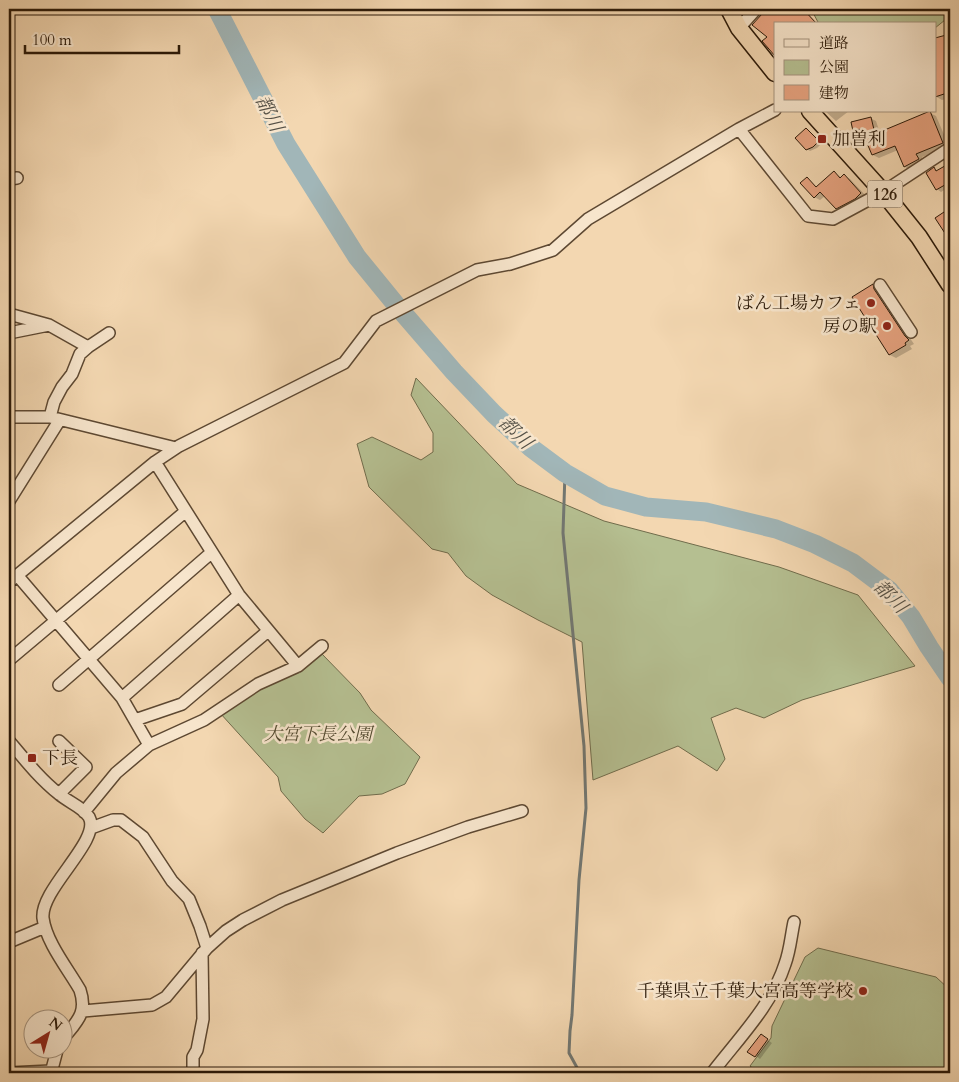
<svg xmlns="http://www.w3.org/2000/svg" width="959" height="1082" font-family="Cardo,'Noto Serif JP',serif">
	<rect width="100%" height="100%" fill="#f3d7b1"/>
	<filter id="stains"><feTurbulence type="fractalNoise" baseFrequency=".004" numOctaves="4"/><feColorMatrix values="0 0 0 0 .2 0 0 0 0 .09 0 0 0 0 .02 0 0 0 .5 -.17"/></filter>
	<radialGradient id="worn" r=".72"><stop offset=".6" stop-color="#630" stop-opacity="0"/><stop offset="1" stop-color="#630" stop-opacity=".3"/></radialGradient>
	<!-- green -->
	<path fill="#b5bf91" stroke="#706c4c" d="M811 9H950V16L935 28V24H819Z
		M416 378 517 484 604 521 779 567 858 595 915 666 802 700 764 718 736 708 711 718 725 759 717 771 678 746 593 780 582 642 538 620 492 595 466 576 448 553 432 549 369 487 357 444 372 437 421 460 433 452V433L411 395Z
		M321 653 360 693 371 710 420 757 405 784 382 794 359 796 323 833 305 819 281 791 278 777 220 713 256 688 295 674Z
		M818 948 936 977 950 990V1073H759L750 1066 771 1038 772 1026 805 957Z"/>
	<!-- shadow -->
	<path fill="#0003" d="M764 9H803L817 24H775V54L764 41 769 36 763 14Z
		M950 35V98L942 100 935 96V40Z
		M825 111H849L836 121Z
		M930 113 936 116 949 146 922 157 924 163 911 170 905 167 898 150 879 158 873 155 864 133 860 134 854 130 870 118 876 121 880 133Z
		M810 134 822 143 817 148 810 151 807 149Z
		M950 164V178L945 181 949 187 941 192 937 189 934 169 938 171Z
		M834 173 842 178 844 176 850 179 866 196 843 211 837 208 825 196 820 200 814 197 807 179 818 188Z
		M873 285 879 289 880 294 914 344 910 346 912 349 896 358 890 355 854 297Z
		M765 1038 772 1043 760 1059 756 1056Z"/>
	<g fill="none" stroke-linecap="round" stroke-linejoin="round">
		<!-- stream -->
		<path stroke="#727772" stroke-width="3" d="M565 473 563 533 584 746 586 808 579 880 572 1015 570 1031 569 1053 580 1073"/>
		<!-- river -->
		<path stroke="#a1b6b8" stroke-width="19" d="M217 9 286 144 357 257 397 306 454 372 494 414 530 447 565 473 605 496 646 507 706 512 776 529 815 544 853 563 889 590 911 617 929 647 950 678"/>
	</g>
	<!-- building -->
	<path fill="#e8a380" stroke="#2b1908" d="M763 9H803L817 24H775V56L762 41 767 37 752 25 762 14Z
		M950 34V92L935 97V38Z
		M930 111 943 143 916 154 919 159 904 167 895 146 872 155 861 129 853 131 851 122 871 117 875 134Z
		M806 128 819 141 813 147 806 150 795 138Z
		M950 163V182L936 190 926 173 934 167 936 171Z
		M834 171 840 178 844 174 861 193 855 199 836 209 820 192 814 198 800 183 807 177 816 187Z
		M950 208V241L935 218Z
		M873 284 874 289 905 336 909 340 905 343 906 345 889 355 852 297Z
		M761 1034 768 1039 755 1057 747 1052Z"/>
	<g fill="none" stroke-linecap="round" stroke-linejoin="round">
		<!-- minor casing -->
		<g stroke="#5d4832" stroke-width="14">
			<path id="minor" d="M739 28 756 9
				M739 129 808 216 833 219 883 192 950 148
				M9 179 17 178
				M880 285 911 332
				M9 314 49 325 88 347
				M9 333 49 325
				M9 417H50L176 448
				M50 417 54 402 62 387 72 374 80 354 88 347 109 333
				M155 462 239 595 298 666
				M9 501 59 421
				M17 575 122 698 149 745
				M9 582 155 462 179 446 344 363 376 321 477 270 510 264 553 250 588 219 739 129 775 110
				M9 660 186 511
				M59 685 211 553
				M122 698 239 595
				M135 720 182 704 268 631
				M9 741C25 760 40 779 59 794 68 802 83 807 89 817 102 840 40 889 43 918 46 942 68 969 80 990 88 1014 76 1022 62 1040
				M59 794 86 767 59 741
				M84 812 116 773 149 745 204 720 258 684 298 666 322 646
				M91 828 113 820H121L143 837 172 881 189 899 200 926 207 948
				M9 942 45 927
				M83 1011 152 1005 166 997 207 948 226 931 243 920 282 900 397 853 468 827 522 811
				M9 1073 51 1071
				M51 1073 57 1050
				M193 1073V1057L197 1050 203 1019 202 953
				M712 1073C738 1039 772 1005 785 964 790 951 791 936 794 922"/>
		</g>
		<!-- highway casing -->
		<g stroke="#2b1908" stroke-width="19">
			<path id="highway" d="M729 9 739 28 775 73
				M810 111 883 192 919 237 950 285"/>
		</g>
		<!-- minor -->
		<use href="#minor" stroke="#f7e5cc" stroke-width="11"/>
		<!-- highway -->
		<use href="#highway" stroke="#f3d7b1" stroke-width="16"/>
	</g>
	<!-- markers -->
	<g fill="#8f2418" stroke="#f7e5cc" stroke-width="2">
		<rect x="817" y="134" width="10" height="10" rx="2.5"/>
		<circle cx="871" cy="303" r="5"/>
		<circle cx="887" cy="326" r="5"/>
		<rect x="27" y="753" width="10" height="10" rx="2.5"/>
		<circle cx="863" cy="991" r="5"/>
	</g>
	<g text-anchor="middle" stroke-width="5" stroke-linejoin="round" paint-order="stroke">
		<!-- shield labels -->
		<rect fill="#f7e5cc" stroke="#685643" stroke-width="1" x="867.5" y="180.5" width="35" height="27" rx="4"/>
		<g font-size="16" font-weight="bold" fill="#2b1908">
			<text x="885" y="200">126</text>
		</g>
		<!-- poi labels -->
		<g font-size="18" fill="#2b1908" stroke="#f7e5cc" text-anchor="end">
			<text x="832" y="145" text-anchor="start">加曽利</text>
			<text x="861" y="309">ばん工場カフェ</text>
			<text x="877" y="332">房の駅</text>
			<text x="42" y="764" text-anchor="start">下長</text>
			<text x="853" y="997">千葉県立千葉大宮高等学校</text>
		</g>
		<!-- park labels -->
		<g font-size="18" font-style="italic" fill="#544b31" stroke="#f7e5cc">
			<text x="318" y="740">大宮下長公園</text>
		</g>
		<!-- water labels -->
		<g font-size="19" font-style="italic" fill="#545046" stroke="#f7e5cc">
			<text transform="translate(270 113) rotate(63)" y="7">都川</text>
			<text transform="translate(516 432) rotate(44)" y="7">都川</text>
			<text transform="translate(891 596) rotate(45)" y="7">都川</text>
		</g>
	</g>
	<!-- margin -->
	<rect width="959" height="1082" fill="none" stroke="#f3d7b1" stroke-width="30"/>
	<rect x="10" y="10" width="939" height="1062" fill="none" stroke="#2b1908" stroke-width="2.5"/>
	<rect x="15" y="15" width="929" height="1052" fill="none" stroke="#2b1908"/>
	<!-- legend -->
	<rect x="774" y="22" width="162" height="90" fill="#f7e5cc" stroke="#a5937e"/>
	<rect x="784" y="39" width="25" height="8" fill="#f7e5cc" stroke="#a5937e"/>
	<text x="819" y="48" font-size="15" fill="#2b1908">道路</text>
	<rect x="784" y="60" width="25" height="15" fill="#b5bf91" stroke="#a5937e"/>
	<text x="819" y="72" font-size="15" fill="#2b1908">公園</text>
	<rect x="784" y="85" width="25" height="15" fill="#e8a380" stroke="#a5937e"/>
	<text x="819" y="98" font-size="15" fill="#2b1908">建物</text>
	<!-- north arrow -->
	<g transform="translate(48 1034) rotate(37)"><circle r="24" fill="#f7e5cc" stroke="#a5937e"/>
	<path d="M0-4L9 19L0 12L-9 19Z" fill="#8f2418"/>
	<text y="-8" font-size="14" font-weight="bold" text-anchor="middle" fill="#2b1908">N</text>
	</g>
	<!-- scale -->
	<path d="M25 45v8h154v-8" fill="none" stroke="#2b1908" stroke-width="2.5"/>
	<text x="32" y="45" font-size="15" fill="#2b1908" stroke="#f7e5cc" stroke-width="4" paint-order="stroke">100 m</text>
	<rect width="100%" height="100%" filter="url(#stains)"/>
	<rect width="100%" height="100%" fill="url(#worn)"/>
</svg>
